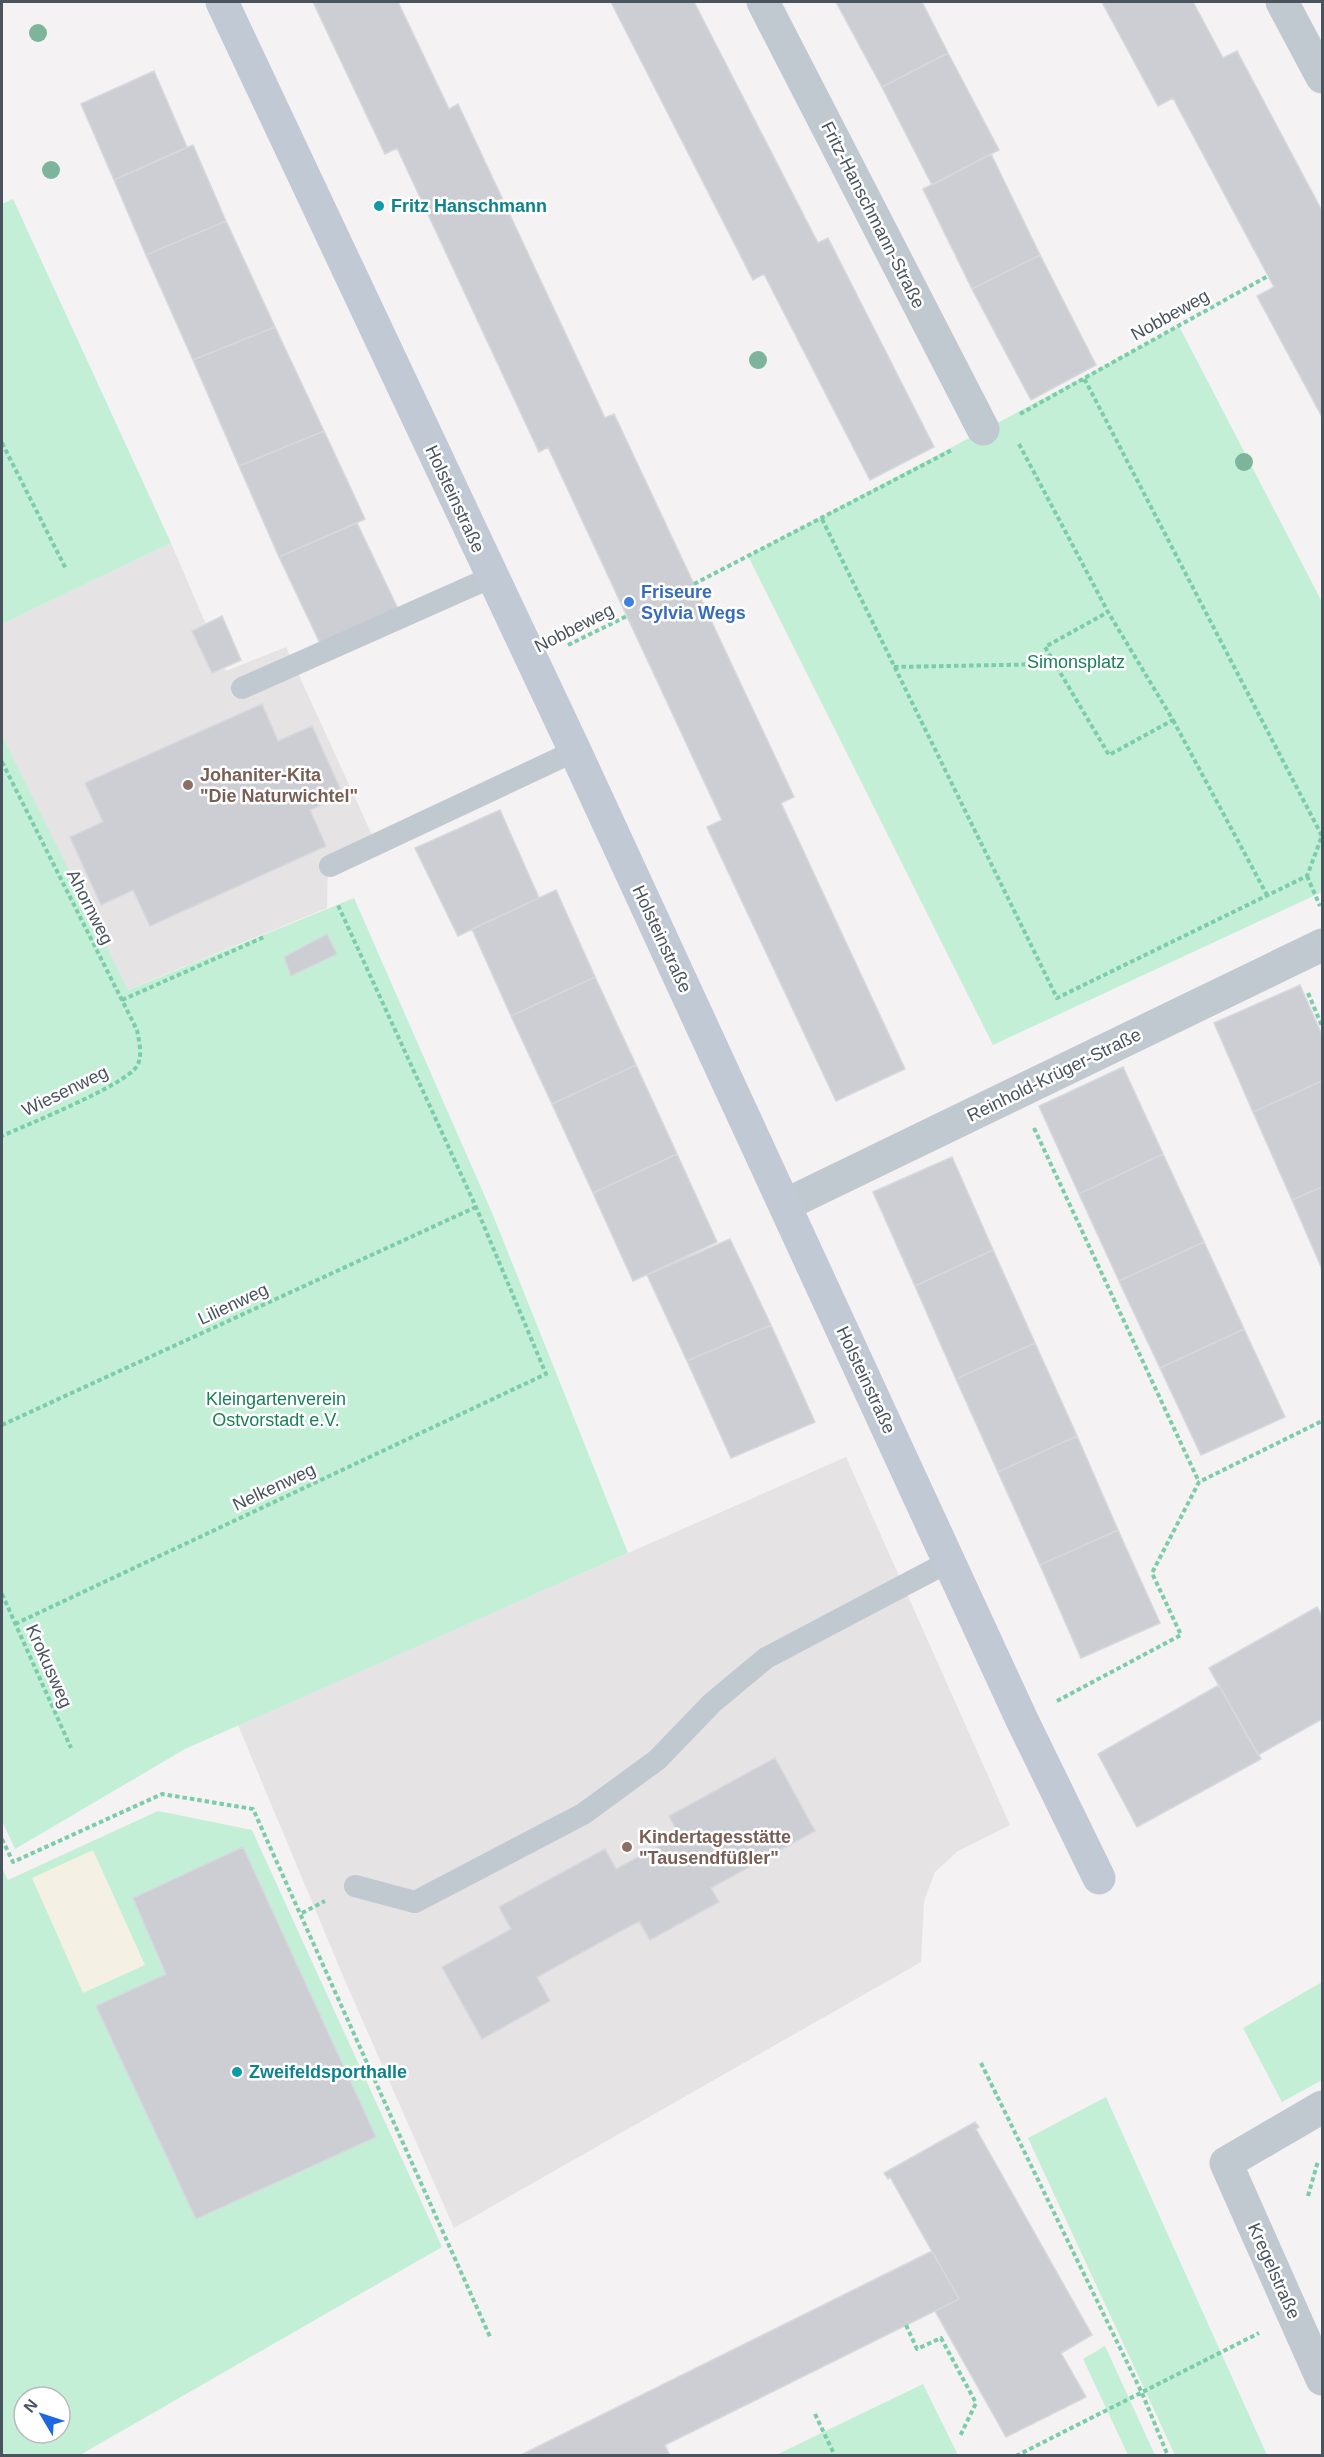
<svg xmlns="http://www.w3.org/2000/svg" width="1324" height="2457" font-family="Helvetica,sans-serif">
	<rect width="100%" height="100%" fill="#f4f2f2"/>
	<!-- education -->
	<path fill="#e5e3e4" d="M171 543 226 671 286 647 372 835 328 858 327 908 127 990 2 735V624Z
		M846 1457 1010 1825 958 1851 935 1872 924 1901 921 1962 454 2228 346 1983 238 1725Z"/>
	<!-- green -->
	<path fill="#c3efd7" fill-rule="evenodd" d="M13 199 171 543 2 624V204Z
		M1179 326 1322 602V892L993 1045 748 556Z
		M2 735 128 990 354 898 493 1215 628 1553 185 1749 15 1849 2 1821Z
		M158 1811 252 1830 442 2247 80 2455H2V1868L8 1880ZM24 2397H60V2433H24Z
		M1322 1982V2080L1282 2102 1243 2028Z
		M1106 2097 1267 2455H1175L1028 2138Z
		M1105 2346 1155 2455H1128L1083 2359Z
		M923 2384 958 2455H776Z"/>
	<!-- sand -->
	<path fill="#f4f0e4" d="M93 1850 145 1965 83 1993 32 1878Z"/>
	<!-- building -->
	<path fill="#ccced4" stroke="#d6d8dd" stroke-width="1.5" d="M313 2H398L449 109 458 104 605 418 614 414 794 797 781 803 905 1069 836 1101 707 827 722 820 548 447 539 452 397 148 385 154Z
		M611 2H694L818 243 828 238 934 447 870 480 764 274 753 280Z
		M836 2H922L948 53 882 87Z
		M1102 2H1193L1223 58 1237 51 1322 211V417L1257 296 1274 287 1173 98 1158 106Z
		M948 53 999 150 932 185 882 87Z
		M154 71 187 147 114 180 81 104Z
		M193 145 226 221 146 255 114 180Z
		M991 154 1040 255 972 289 923 189Z
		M226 221 275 327 193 360 146 255Z
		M1040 255 1096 365 1031 400 972 289Z
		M275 327 324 431 239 466 193 360Z
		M324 431 365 519 279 557 239 466Z
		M357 523 399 611 320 643 279 557Z
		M222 616 241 660 212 673 192 631Z
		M262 704 278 741 312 726 343 795 310 810 326 846 150 926 133 890 101 905 70 837 103 822 85 783Z
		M500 810 539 898 458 936 415 848Z
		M556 890 595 977 511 1016 472 929Z
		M327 934 337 954 291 976 284 957Z
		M595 977 636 1065 552 1104 511 1016Z
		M1300 985 1322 1035V1081L1253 1112 1214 1023Z
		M636 1065 677 1154 593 1193 552 1104Z
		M1123 1067 1163 1154 1079 1194 1039 1106Z
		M1322 1081V1187L1292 1200 1253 1112Z
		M677 1154 717 1242 633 1281 593 1193Z
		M1163 1154 1204 1242 1119 1281 1079 1194Z
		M952 1157 993 1250 915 1286 873 1192Z
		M1322 1187V1269L1292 1200Z
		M730 1239 771 1325 687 1361 647 1275Z
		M1204 1242 1244 1329 1160 1368 1119 1281Z
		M993 1250 1035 1343 956 1379 915 1286Z
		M771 1325 815 1422 731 1458 687 1361Z
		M1244 1329 1285 1417 1201 1455 1160 1368Z
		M1035 1343 1077 1436 998 1472 956 1379Z
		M1077 1436 1118 1530 1040 1565 998 1472Z
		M1118 1530 1160 1623 1081 1658 1040 1565Z
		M1317 1607 1322 1616V1719L1258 1755 1209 1668Z
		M1219 1685 1261 1759 1137 1827 1098 1754Z
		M775 1758 815 1831 711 1888 719 1902 650 1940 639 1921 537 1977 550 2001 482 2039 442 1967 511 1929 499 1907 605 1849 616 1869 679 1835 669 1816Z
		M243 1847 376 2137 196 2219 96 2006 166 1974 133 1898Z
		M975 2122 979 2127 976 2129 1092 2335 1061 2353 1086 2397 1006 2437 935 2311 959 2299 890 2177 888 2179 884 2173Z
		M932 2251 959 2299 665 2445 670 2456H519Z"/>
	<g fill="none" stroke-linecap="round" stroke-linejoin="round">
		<!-- path -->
		<path stroke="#7bcdaa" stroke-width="4" stroke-dasharray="4.5 3" stroke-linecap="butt" d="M1020 414 1268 276
			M2 443 66 569
			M1019 444 1108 612 1173 720 1109 755 1045 647 1108 612
			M822 519 1057 998 1307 876 1322 836 1084 378
			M694 584 952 450
			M568 645 627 616
			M894 667 1054 664
			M1173 720 1267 895
			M2 762 137 1030C139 1041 143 1055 137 1066 126 1085 26 1125 2 1136
			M1307 876 1320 906
			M1308 993 1322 1026
			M122 1000 264 937
			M1034 1128 1199 1482
			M2 1425 476 1207
			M2 1594 71 1748
			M15 1624 546 1374 476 1207 337 903
			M1057 1701 1181 1635 1152 1573 1199 1482 1322 1421
			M2 1839 13 1862 162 1794 253 1809 491 2339
			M302 1913 325 1901
			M981 2063 1142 2393 1168 2456
			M1308 2196 1318 2161
			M906 2325 917 2349 941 2338 976 2403 960 2436
			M815 2414 835 2456
			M1016 2456 1259 2333"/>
		<!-- lane -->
		<path stroke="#c0c8d0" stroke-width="22" d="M242 688 492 577
			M330 866 575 751
			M355 1886 415 1902 583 1814 657 1760 712 1703 766 1658 950 1561"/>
		<!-- street -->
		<path stroke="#c0c8d0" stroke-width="33" d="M763 2 983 429
			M1282 2 1322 77
			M785 1205 1322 945
			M1322 2107 1226 2163 1322 2379"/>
		<!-- secondary -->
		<path stroke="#c1c9d5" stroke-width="33" d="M222 2 575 751 1022 1720 1099 1878"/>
	</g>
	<!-- trees -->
	<g fill="#7cb49c">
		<circle cx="38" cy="33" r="9"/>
		<circle cx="51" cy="170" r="9"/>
		<circle cx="758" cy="360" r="9"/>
		<circle cx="1244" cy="462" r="9"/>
	</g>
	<!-- markers -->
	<g fill="#0f9aa8" stroke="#fff" stroke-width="2">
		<circle cx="379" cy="206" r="6"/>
		<circle cx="237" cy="2072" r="6"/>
	</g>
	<circle fill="#3f7fe0" stroke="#fff" stroke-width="2" cx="629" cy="602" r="6"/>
	<g fill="#8d6e63" stroke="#fff" stroke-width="2">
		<circle cx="188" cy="785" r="6"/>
		<circle cx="627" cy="1847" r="6"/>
	</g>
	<g text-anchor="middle" stroke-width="5" stroke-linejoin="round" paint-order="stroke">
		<!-- culture labels -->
		<g font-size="18" font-weight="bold" fill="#0d838f" stroke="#fff" text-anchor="start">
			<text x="391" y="212">Fritz Hanschmann</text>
			<text x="249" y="2078">Zweifeldsporthalle</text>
		</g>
		<!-- street labels -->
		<g font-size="18" fill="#4a545f" stroke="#fff">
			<text transform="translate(873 215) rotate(63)" y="6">Fritz-Hanschmann-Straße</text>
			<text transform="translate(1170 315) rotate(-29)" y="6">Nobbeweg</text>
			<text transform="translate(455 499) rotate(65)" y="6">Holsteinstraße</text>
			<text transform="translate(574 628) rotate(-27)" y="6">Nobbeweg</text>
			<text transform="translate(90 907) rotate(63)" y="6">Ahornweg</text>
			<text transform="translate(662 939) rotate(65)" y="6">Holsteinstraße</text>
			<text transform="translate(1054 1075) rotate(-26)" y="6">Reinhold-Krüger-Straße</text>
			<text transform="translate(65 1091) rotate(-26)" y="6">Wiesenweg</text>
			<text transform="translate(233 1304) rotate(-25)" y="6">Lilienweg</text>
			<text transform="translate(866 1380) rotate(65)" y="6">Holsteinstraße</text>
			<text transform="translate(274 1487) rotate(-25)" y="6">Nelkenweg</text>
			<text transform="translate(49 1666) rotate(66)" y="6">Krokusweg</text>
			<text transform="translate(1274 2271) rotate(66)" y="6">Kregelstraße</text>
		</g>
		<!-- shop labels -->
		<g font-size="18" font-weight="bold" fill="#366cbe" stroke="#fff" text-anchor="start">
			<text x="641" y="598">Friseure<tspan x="641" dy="21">Sylvia Wegs</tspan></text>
		</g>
		<!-- park labels -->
		<g font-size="18" fill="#1a8155" stroke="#fff">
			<text x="1076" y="668">Simonsplatz</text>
			<text x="276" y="1405">Kleingartenverein<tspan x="276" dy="21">Ostvorstadt e.V.</tspan></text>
		</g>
		<!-- education labels -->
		<g font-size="18" font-weight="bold" fill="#785e54" stroke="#fff" text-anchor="start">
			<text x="200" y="781">Johaniter-Kita<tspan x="200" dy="21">"Die Naturwichtel"</tspan></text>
			<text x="639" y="1843">Kindertagesstätte<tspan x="639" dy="21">"Tausendfüßler"</tspan></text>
		</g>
	</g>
	<!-- border -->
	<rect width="1324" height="2457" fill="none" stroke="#4a545f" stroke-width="6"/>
	<!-- north arrow -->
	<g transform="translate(42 2415) rotate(309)"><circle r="28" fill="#ffffff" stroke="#b7bbbf" stroke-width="1.5"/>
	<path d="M0-4.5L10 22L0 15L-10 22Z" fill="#1f66e1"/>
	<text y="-9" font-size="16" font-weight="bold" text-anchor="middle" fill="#4a545f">N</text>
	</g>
</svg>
